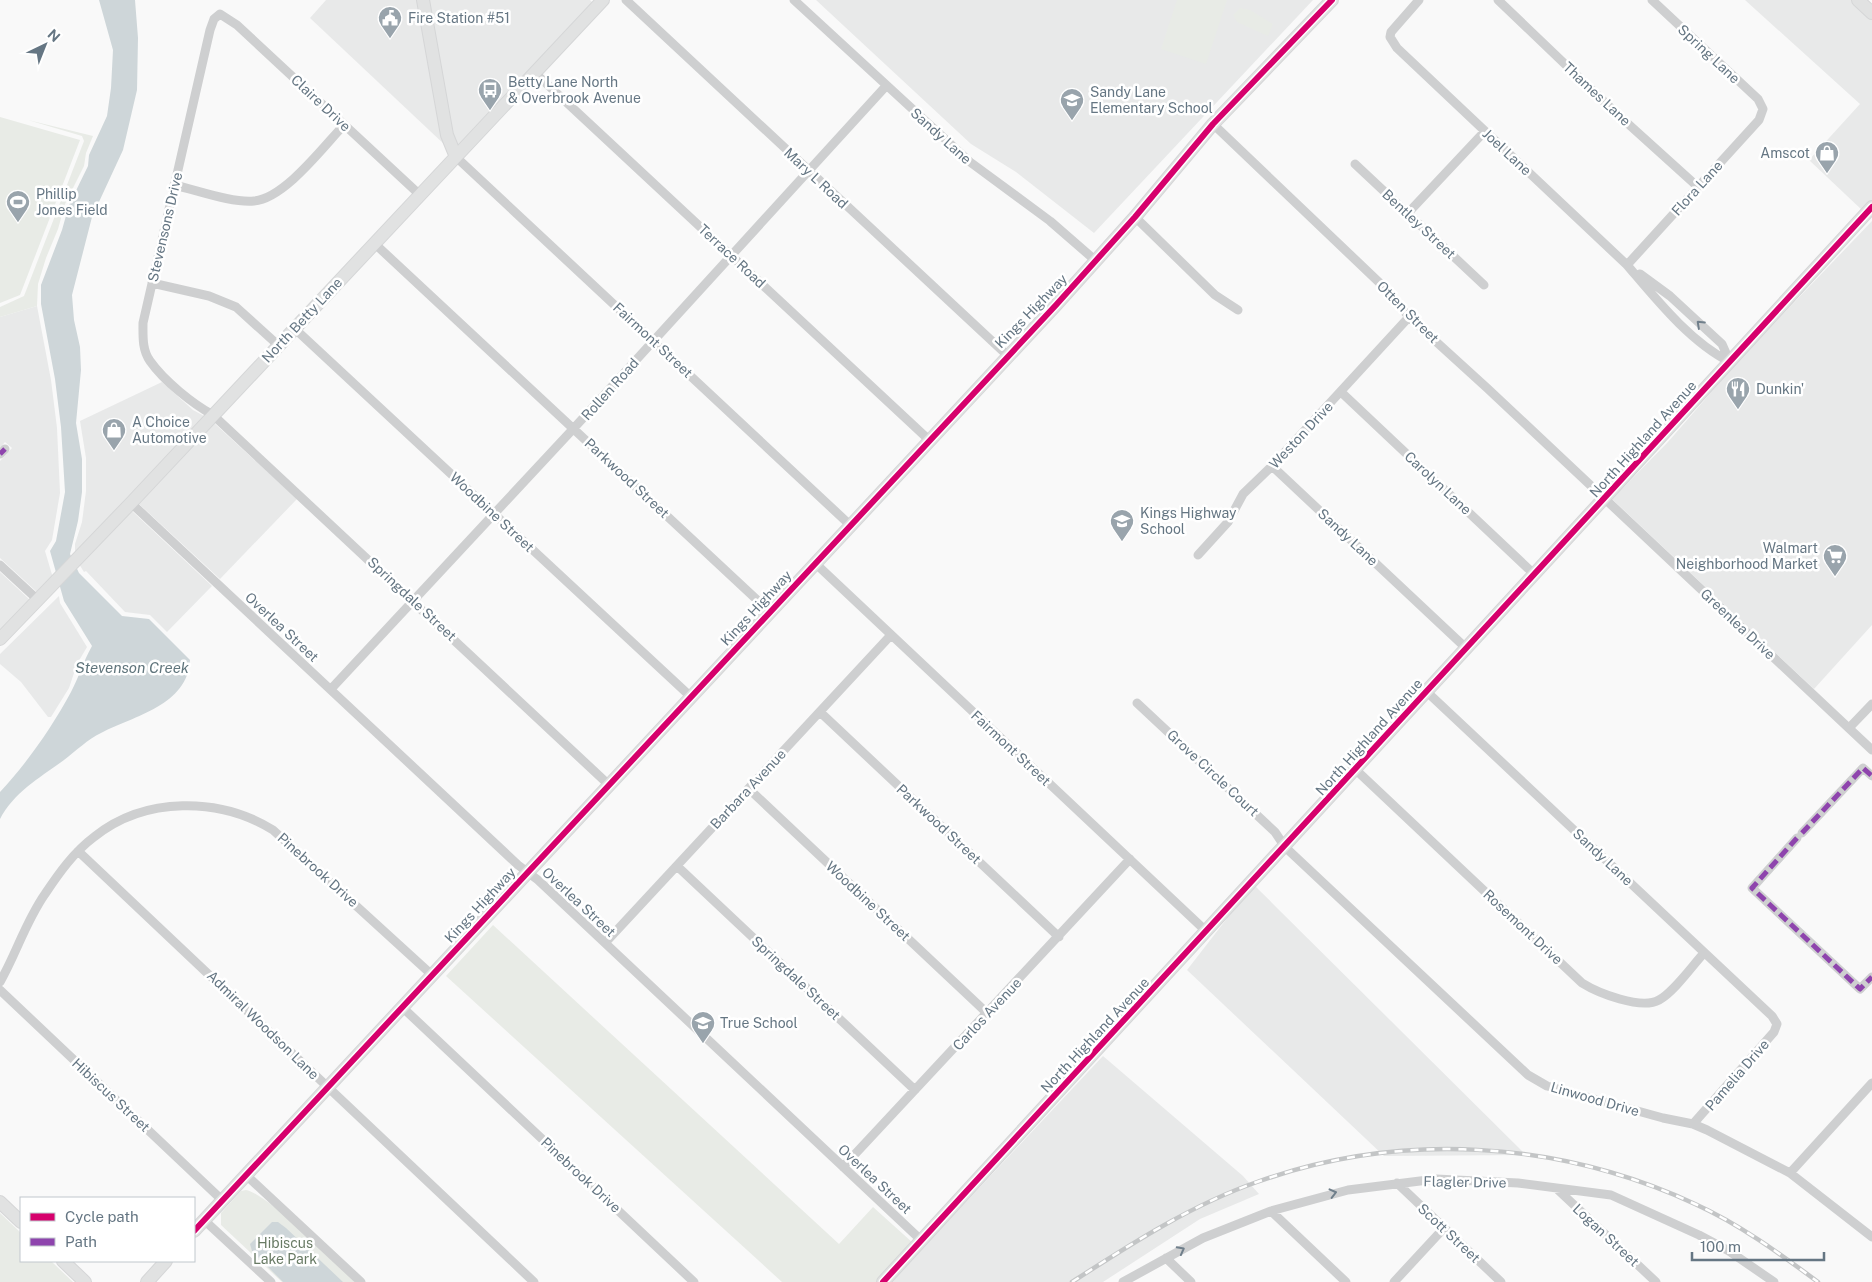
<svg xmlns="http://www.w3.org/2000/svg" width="1872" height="1282" font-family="'Public Sans',sans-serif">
	<rect width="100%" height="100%" fill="#f9f9f9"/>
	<!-- built -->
	<path fill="#e8e9e9" d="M326 0H418L446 146 310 18Z
		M428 0H590L593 3 458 148 452 134Z
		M816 0H1313L1094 233 1016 172 971 144Z
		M1745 0H1851L1872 20V200L1863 211 1809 160 1860 104Z
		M1872 221V625L1814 689 1612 499 1668 442 1740 359Z
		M37 306 51 380 57 428 60 493 52 540 45 551 53 578 38 593 0 558V461L12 448 5 442 0 448V317Z
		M162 382 193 410 206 417 75 555V544L82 522 86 491V458L80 421Z
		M213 422 297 499 220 579 138 503Z
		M131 510 212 586 167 632 150 615 125 612 86 571 84 572 79 564Z
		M0 572 31 601 0 632Z
		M59 596 60 603 87 647 77 664 69 688 51 717H48L21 682 0 664V654Z
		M1255 886 1526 1155 1384 1156 1187 970 1232 912Z
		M1103 1056 1243 1176 1259 1194 1200 1219 1103 1282H891Z"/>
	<!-- green -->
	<path fill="#e8ebe6" d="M1177 0H1227L1206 64 1161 49Z
		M1240 8 1250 10 1273 24 1268 36 1237 22 1233 15Z
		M0 117 80 140 20 295 0 303Z
		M28 120 93 136 86 153 84 166 65 204 58 229 46 258 38 284 37 306 0 317V307L24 296 84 141 82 136Z
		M493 925 839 1244 873 1207 913 1243 876 1282H782L446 976Z
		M246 1190C268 1194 335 1263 355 1282H282L221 1225V1213L241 1191Z
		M0 1213 21 1233V1261H51L73 1282H0Z"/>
	<!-- water -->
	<path fill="#ced6d9" d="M99 0H135L138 38 137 90 123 150 92 217 72 295 74 320 80 347 81 370 76 423 82 459V492L78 521 70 554 79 573 122 616 149 619 190 660C188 705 134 716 101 733 88 739 76 751 64 760 41 777 14 792 0 819V792C28 762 52 727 71 692 79 677 83 662 92 646L64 601 50 551 56 541 65 492 61 427 55 379 41 304V285L62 230 69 205 88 166 89 155 107 116 111 88 113 50Z
		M272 1222H278L286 1228 343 1282H283L252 1251 250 1244Z"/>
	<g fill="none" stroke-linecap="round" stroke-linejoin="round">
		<!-- secondary casing -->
		<g stroke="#d5d6d7" stroke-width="14">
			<path id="secondary" d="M423 0 447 135 456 157
				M1858 0 1872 13
				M0 639 131 503 603 0
				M0 1202 21 1222
				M194 1231 1056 305 1135 217 1213 124 1332 0
				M63 1261 85 1282
				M147 1282 166 1261
				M883 1282 1872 207"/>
		</g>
		<!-- street -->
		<path stroke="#cecfd0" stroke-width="9" d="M626 0 1007 355
			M794 0 970 162 1050 221 1096 261
			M1419 0 1391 32 1390 37 1397 48 1627 265C1656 299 1690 342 1730 362
			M1498 0 1615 112 1698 187
			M535 73 928 439
			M1213 124 1385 288 1409 317 1487 388 1872 750
			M456 157 850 525
			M1355 164 1484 285
			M174 185C197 190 231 203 254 201 285 198 323 147 344 125
			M420 195 237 25 220 14 214 19 210 30 143 323C143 336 142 350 150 361 164 381 193 404 213 415L609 785
			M1408 213 1485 131
			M1135 217 1215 295 1238 310
			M374 243 770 612
			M1627 265 1759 120 1763 109 1758 99 1652 0
			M1640 274 1670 296 1722 344 1730 362
			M152 283 209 296 236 307 278 345
			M294 328 690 696
			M1341 392 1535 575
			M0 454 5 449
			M1272 466 1467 649
			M131 503 518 865 538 880 921 1240
			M1198 555 1228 522 1243 494 1272 466 1409 317
			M815 563 1207 932
			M0 565 38 600
			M331 689 574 428 886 86
			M1427 692 1772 1016 1777 1024 1774 1032 1693 1124
			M1137 703 1275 832 1285 847 1528 1075 1547 1086 1663 1118 1693 1124 1707 1130 1790 1173 1872 1237
			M820 712 1059 937
			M1849 728 1872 704
			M1356 770 1582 983C1598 993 1641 1010 1659 1000 1674 992 1692 966 1704 953
			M749 789 987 1013
			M1802 833 1863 768 1872 776
			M1797 838 1752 888 1860 989 1872 977
			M78 851 534 1282
			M677 866 915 1090
			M605 943 891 635
			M0 982C16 954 26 921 45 894 59 873 74 852 94 837 145 796 220 797 273 830L432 975
			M0 990 222 1200
			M402 1007 694 1282
			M843 1167 1130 859
			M1790 1173 1872 1083
			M246 1175 361 1282
			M1397 1183 1501 1282
			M1556 1188 1656 1282
			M1271 1211 1346 1282
			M204 1220 271 1282
			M1166 1258 1191 1282
			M1123 1282 1203 1238 1271 1211 1348 1190 1436 1179 1518 1183 1611 1195 1699 1235 1729 1251 1774 1282
			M1394 1282 1444 1228"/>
		<!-- secondary -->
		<use href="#secondary" stroke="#e1e2e2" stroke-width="12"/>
		<!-- rail casing -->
		<g stroke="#c3c5c6" stroke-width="4.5">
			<path id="rail" d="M1072 1282C1131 1244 1191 1205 1257 1182 1400 1131 1557 1140 1695 1204 1739 1224 1779 1253 1818 1282"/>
		</g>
		<!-- rail -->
		<use href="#rail" stroke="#fff" stroke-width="2.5" stroke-dasharray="8" stroke-linecap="butt"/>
		<!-- quiet -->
		<path stroke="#8e44ad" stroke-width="5" stroke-dasharray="10 5" stroke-linecap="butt" d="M0 454 5 449
			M1802 833 1863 768 1872 776
			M1797 838 1752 888 1860 989 1872 977"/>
		<!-- cycleway casing -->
		<g stroke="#fff" stroke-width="9">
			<path id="cycleway" d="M194 1231 1056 305 1135 217 1213 124 1332 0
				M883 1282 1872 207"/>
		</g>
		<!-- cycleway -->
		<use href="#cycleway" stroke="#d6006c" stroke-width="6"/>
	</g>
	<!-- one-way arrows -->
	<defs><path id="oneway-chevron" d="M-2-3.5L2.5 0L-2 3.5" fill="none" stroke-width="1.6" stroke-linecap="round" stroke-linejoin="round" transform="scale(1.25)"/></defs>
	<g stroke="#707f8b">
		<use href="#oneway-chevron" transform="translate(1700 324) rotate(-137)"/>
		<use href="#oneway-chevron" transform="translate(1333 1193) rotate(-14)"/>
		<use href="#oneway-chevron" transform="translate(1181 1250) rotate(-28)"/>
	</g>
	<!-- icons -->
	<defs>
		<g id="civic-pin" transform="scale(1.25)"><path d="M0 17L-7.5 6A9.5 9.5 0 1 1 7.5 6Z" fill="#99a4ac" stroke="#fff"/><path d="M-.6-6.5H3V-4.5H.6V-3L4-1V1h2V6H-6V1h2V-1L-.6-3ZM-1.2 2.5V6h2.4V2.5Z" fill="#fff"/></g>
		<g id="bus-pin" transform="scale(1.25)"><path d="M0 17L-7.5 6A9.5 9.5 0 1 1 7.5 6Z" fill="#99a4ac" stroke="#fff"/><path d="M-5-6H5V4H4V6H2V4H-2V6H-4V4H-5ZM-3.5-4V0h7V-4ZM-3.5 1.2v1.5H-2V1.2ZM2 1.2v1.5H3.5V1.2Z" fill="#fff"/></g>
		<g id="school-pin" transform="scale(1.25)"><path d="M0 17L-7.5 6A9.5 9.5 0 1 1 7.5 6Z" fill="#99a4ac" stroke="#fff"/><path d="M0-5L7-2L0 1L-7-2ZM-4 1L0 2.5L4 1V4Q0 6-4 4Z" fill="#fff"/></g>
		<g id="shop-pin" transform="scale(1.25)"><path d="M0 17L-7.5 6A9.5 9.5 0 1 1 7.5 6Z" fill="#99a4ac" stroke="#fff"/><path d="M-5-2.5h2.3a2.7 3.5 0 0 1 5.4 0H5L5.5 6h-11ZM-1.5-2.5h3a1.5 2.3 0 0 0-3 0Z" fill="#fff"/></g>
		<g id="stadium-pin" transform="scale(1.25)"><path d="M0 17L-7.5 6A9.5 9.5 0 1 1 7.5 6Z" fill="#99a4ac" stroke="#fff"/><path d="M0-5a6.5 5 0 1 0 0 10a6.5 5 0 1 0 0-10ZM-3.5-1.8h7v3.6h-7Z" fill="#fff"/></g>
		<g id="restaurant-pin" transform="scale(1.25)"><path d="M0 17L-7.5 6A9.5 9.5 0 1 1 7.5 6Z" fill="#99a4ac" stroke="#fff"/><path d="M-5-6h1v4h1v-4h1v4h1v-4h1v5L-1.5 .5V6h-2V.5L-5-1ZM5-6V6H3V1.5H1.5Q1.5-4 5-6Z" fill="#fff"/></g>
		<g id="supermarket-pin" transform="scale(1.25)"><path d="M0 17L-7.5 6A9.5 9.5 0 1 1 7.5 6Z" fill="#99a4ac" stroke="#fff"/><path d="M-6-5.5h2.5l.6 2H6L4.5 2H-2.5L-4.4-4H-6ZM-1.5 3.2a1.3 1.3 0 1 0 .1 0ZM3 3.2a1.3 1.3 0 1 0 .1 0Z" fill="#fff"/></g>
	</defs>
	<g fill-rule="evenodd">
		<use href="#civic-pin" x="390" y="18"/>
		<use href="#bus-pin" x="490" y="90"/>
		<use href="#school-pin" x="1072" y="100"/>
		<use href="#shop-pin" x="1827" y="153"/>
		<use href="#stadium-pin" x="18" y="202"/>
		<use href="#restaurant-pin" x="1738" y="389"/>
		<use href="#shop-pin" x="114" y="430"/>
		<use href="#school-pin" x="1122" y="521"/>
		<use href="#supermarket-pin" x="1835" y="556"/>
		<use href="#school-pin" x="703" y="1023"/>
	</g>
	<g text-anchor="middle" stroke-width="5" stroke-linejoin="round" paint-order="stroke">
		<!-- poi labels -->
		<g font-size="14" fill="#657683" stroke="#fff" text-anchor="start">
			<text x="408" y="23">Fire Station #51</text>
			<text x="508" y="87">Betty Lane North<tspan x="508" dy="16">&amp; Overbrook Avenue</tspan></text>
			<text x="1090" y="97">Sandy Lane<tspan x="1090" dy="16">Elementary School</tspan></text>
			<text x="1810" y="158" text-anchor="end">Amscot</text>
			<text x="36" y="199">Phillip<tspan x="36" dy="16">Jones Field</tspan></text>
			<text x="1756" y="394">Dunkin'</text>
			<text x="132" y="427">A Choice<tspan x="132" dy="16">Automotive</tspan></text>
			<text x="1140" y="518">Kings Highway<tspan x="1140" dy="16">School</tspan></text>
			<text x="1818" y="553" text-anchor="end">Walmart<tspan x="1818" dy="16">Neighborhood Market</tspan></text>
			<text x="720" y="1028">True School</text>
		</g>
		<!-- street labels -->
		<g font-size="14" fill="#657683" stroke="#fff">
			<text transform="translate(1709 54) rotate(43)" y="5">Spring Lane</text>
			<text transform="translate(1597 94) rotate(43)" y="5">Thames Lane</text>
			<text transform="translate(321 103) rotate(43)" y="5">Claire Drive</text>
			<text transform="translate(941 136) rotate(42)" y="5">Sandy Lane</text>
			<text transform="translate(1507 152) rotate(43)" y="5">Joel Lane</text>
			<text transform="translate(816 178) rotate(43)" y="5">Mary L Road</text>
			<text transform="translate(1697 188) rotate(-48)" y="5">Flora Lane</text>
			<text transform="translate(1419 224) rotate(43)" y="5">Bentley Street</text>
			<text transform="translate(165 227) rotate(-77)" y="5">Stevensons Drive</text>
			<text transform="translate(732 256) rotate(43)" y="5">Terrace Road</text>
			<text transform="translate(1031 311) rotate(-46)" y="5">Kings Highway</text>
			<text transform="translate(1408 312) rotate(45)" y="5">Otten Street</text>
			<text transform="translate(302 320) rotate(-47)" y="5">North Betty Lane</text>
			<text transform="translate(653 340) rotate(43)" y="5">Fairmont Street</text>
			<text transform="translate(610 389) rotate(-48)" y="5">Rollen Road</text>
			<text transform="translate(1301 435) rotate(-47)" y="5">Weston Drive</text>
			<text transform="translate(1643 439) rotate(-48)" y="5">North Highland Avenue</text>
			<text transform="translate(627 478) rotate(43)" y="5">Parkwood Street</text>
			<text transform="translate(1438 483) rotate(43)" y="5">Carolyn Lane</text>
			<text transform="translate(492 512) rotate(43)" y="5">Woodbine Street</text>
			<text transform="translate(1348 537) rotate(43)" y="5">Sandy Lane</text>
			<text transform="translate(412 599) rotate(43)" y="5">Springdale Street</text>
			<text transform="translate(756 608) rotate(-47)" y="5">Kings Highway</text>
			<text transform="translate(1738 624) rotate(43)" y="5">Greenlea Drive</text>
			<text transform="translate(282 627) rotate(43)" y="5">Overlea Street</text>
			<text transform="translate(1369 737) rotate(-48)" y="5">North Highland Avenue</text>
			<text transform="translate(1011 748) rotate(43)" y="5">Fairmont Street</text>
			<text transform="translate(1213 773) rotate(43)" y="5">Grove Circle Court</text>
			<text transform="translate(748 789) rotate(-47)" y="5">Barbara Avenue</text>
			<text transform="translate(939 824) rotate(43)" y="5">Parkwood Street</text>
			<text transform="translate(1603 857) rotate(43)" y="5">Sandy Lane</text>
			<text transform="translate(318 870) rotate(42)" y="5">Pinebrook Drive</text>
			<text transform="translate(868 901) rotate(43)" y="5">Woodbine Street</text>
			<text transform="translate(579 902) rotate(43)" y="5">Overlea Street</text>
			<text transform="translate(480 905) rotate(-47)" y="5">Kings Highway</text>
			<text transform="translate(1523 927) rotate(43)" y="5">Rosemont Drive</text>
			<text transform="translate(796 978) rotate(43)" y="5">Springdale Street</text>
			<text transform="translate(987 1014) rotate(-47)" y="5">Carlos Avenue</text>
			<text transform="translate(263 1025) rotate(44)" y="5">Admiral Woodson Lane</text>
			<text transform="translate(1095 1035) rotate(-47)" y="5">North Highland Avenue</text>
			<text transform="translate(1737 1075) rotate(-49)" y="5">Pamelia Drive</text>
			<text transform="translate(111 1095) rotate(43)" y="5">Hibiscus Street</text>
			<text transform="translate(1595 1099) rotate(16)" y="5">Linwood Drive</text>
			<text transform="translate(581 1175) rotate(43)" y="5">Pinebrook Drive</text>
			<text transform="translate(875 1179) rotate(43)" y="5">Overlea Street</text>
			<text transform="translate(1465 1182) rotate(1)" y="5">Flagler Drive</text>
			<text transform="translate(1449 1233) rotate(43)" y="5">Scott Street</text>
			<text transform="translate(1606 1235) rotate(43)" y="5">Logan Street</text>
		</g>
		<!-- park labels -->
		<g font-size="14" fill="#687a64" stroke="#fff">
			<text x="285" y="1248">Hibiscus<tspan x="285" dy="16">Lake Park</tspan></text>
		</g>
		<!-- water labels -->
		<g font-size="15" font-style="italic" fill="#60757c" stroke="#fff">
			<text x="132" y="673">Stevenson Creek</text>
		</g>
	</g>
	<!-- legend -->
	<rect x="20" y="1197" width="175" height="65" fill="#ffffff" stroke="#c1c8cd"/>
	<rect x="30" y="1213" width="25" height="8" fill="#d6006c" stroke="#c1c8cd"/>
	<text x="65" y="1222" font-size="15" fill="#657683">Cycle path</text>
	<rect x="30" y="1238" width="25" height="8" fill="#8e44ad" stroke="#c1c8cd"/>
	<text x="65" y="1247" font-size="15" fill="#657683">Path</text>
	<!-- north arrow -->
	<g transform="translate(45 45) rotate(43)" stroke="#ffffff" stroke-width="4" paint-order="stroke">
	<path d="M0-4L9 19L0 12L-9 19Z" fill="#657683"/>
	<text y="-8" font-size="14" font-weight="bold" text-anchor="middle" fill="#657683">N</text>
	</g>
	<!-- scale -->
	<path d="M1692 1252v8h132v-8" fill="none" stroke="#657683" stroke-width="2.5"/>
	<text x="1700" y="1252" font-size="15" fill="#657683" stroke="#ffffff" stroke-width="4" paint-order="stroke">100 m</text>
</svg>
